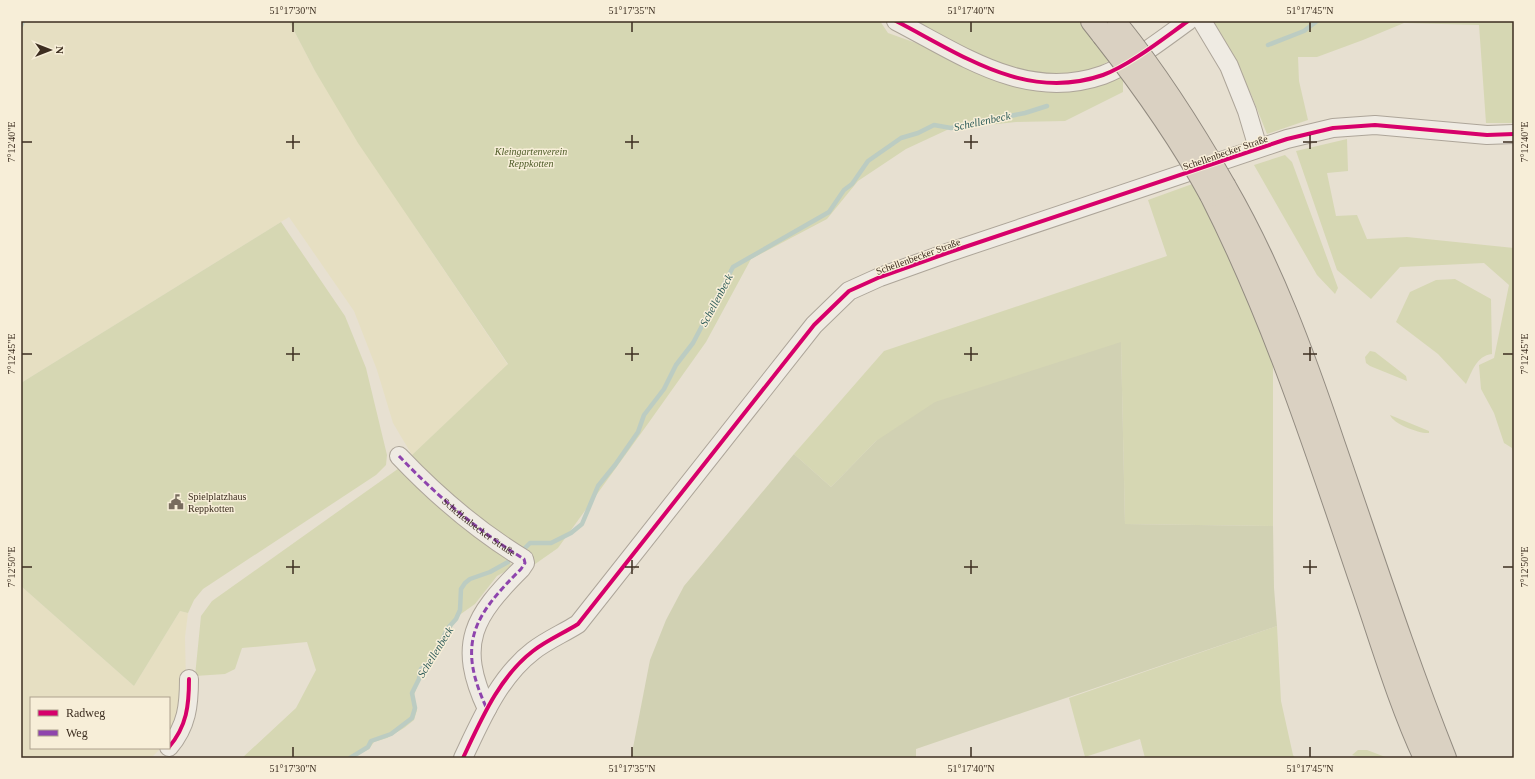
<svg xmlns="http://www.w3.org/2000/svg" width="1535" height="779" font-family="Georgia,serif">
	<rect width="100%" height="100%" fill="#e7e0d1"/>
	<!-- farmland -->
	<path fill="#e6dfc2" d="M21 21H289L315 71 419 233 508 365 412 455 393 423 377 370 354 311 289 217 21 383Z
		M21 586 134 686 180 611 188 613 185 637 186 685 182 706 169 738V698H31V748H161L151 758H21Z"/>
	<!-- green -->
	<path fill="#d6d7b3" d="M289 21H880L888 33 930 48 969 70 1020 88 1041 89 1123 72V92L1065 121 1016 122 949 129 906 149 858 181 827 219 751 259 706 342 647 425 558 548 528 569 436 486 412 455 508 364 358 143 315 71Z
		M916 21H1086L1112 59 1092 71 1060 76 1025 74 948 42Z
		M1212 21H1514V123H1486L1479 25 1404 23 1363 40 1317 57H1298L1299 81 1308 120 1267 134 1251 94Z
		M1347 139 1348 171 1327 173 1336 216 1357 215 1367 239 1407 237 1514 248V456L1512 448 1504 443 1494 413 1481 389 1479 365 1494 358 1509 285 1484 263 1400 267 1371 299 1337 270 1296 151Z
		M1285 155 1292 162 1338 288 1335 294 1317 275 1254 165Z
		M1195 183 1273 347V526L1125 524 1121 343 876 441 831 487 794 454 884 351 1167 256 1148 200Z
		M281 222 345 316 366 368 387 455 386 465 376 475 203 589 194 600 188 613 180 611 134 686 21 586V383Z
		M1455 279 1491 299 1492 354C1476 356 1472 372 1466 384L1438 354 1396 322 1410 292 1436 280Z
		M1370 351 1375 352 1406 376 1407 381 1370 366 1366 363 1365 357Z
		M1390 415 1429 431V433C1420 434 1393 424 1390 415Z
		M402 466 422 493 459 524 505 556 511 564 508 570 497 576 475 604 458 616 435 659 422 672 414 695 417 710 414 720 404 728 387 738 374 742 369 749 352 758H242L296 708 316 670 307 642 242 648 235 669 225 674 195 676 201 616 212 601Z
		M1277 626 1281 701 1293 755 1295 758H1145L1140 739 1085 757 1069 698Z
		M1358 750H1367L1388 758H1362L1352 755Z"/>
	<!-- cemetery -->
	<path fill="#d1d1b3" d="M1121 342 1125 524 1273 526 1274 588 1277 626 916 749V758H631L650 660 666 620 684 586 794 454 831 487 876 441 935 402Z"/>
	<g fill="none" stroke-linecap="round" stroke-linejoin="round">
		<!-- stream -->
		<path stroke="#bcccc2" stroke-width="4.5" d="M21 26 23 21
			M1268 45 1304 31 1317 21
			M523 550 530 543H551L571 533 582 524 598 486 615 465 638 432 644 415 664 389 676 365 693 343 733 267 829 212 844 190 852 184 868 161 901 138 918 133 934 125 951 128 1025 113 1047 106
			M350 758 368 747 371 741 391 734 412 718 415 708 412 693 419 679 421 669 432 660 448 628 456 619 460 610 461 589 465 583 470 579 490 572 508 562"/>
		<!-- minor casing -->
		<g stroke="#ada599" stroke-width="20">
			<g id="minor">
				<path d="M896 21C962 55 1026 102 1103 75 1130 65 1164 38 1188 21"/>
				<path d="M1202 21 1229 66 1247 111 1258 148"/>
				<path id="s1" d="M399 456C436 495 478 531 524 559L525 563 521 569C474 616 456 643 487 709"/>
				<path d="M169 747C187 726 189 705 189 679"/>
				<path d="M463 758C481 720 499 677 533 651 547 640 564 633 578 624L814 325 849 291 880 277 947 253 1287 139 1333 128 1375 125 1487 135 1514 134"/>
			</g>
		</g>
		<!-- highway casing -->
		<g stroke="#928b80" stroke-width="24">
			<path id="highway" d="M1092 21 1103 35
				M1225 187C1272 268 1304 356 1334 445 1370 549 1404 655 1445 758
				M1211 195C1273 317 1315 446 1359 576 1380 636 1398 700 1425 758"/>
		</g>
		<!-- minor -->
		<use href="#minor" stroke="#efebe3" stroke-width="18"/>
		<!-- highway -->
		<use href="#highway" stroke="#dad1c2" stroke-width="22"/>
		<!-- highway-bridge casing -->
		<g stroke="#928b80" stroke-width="24" stroke-linecap="butt">
			<path id="highway-bridge" d="M1118 26C1159 77 1193 131 1225 187
				M1103 35C1143 86 1180 138 1211 195"/>
		</g>
		<!-- highway-bridge -->
		<use href="#highway-bridge" stroke="#dad1c2" stroke-width="22"/>
		<!-- quiet -->
		<path stroke="#8e44ad" stroke-width="3" stroke-dasharray="6 3" stroke-linecap="butt" d="M399 456C436 495 478 531 524 559L525 563 521 569C474 616 456 643 487 709"/>
		<!-- cycleway casing -->
		<g stroke="#f7eed8" stroke-width="6">
			<path id="cycleway" d="M896 21C962 55 1026 102 1103 75 1130 65 1164 38 1188 21
				M169 747C187 726 189 705 189 679
				M463 758C481 720 499 677 533 651 547 640 564 633 578 624L814 325 849 291 880 277 947 253 1287 139 1333 128 1375 125 1487 135 1514 134"/>
		</g>
		<!-- cycleway -->
		<use href="#cycleway" stroke="#d6006c" stroke-width="4"/>
	</g>
	<!-- ticks -->
	<path fill="none" stroke="#3d2e20" stroke-width="1.5" d="M293 22V32M632 22V32M971 22V32M1310 22V32M293 135V149M632 135V149M971 135V149M1310 135V149M22 142H32M286 142H300M625 142H639M964 142H978M1303 142H1317M1503 142H1513M293 347V361M632 347V361M971 347V361M1310 347V361M22 354H32M286 354H300M625 354H639M964 354H978M1303 354H1317M1503 354H1513M293 560V574M632 560V574M971 560V574M1310 560V574M22 567H32M286 567H300M625 567H639M964 567H978M1303 567H1317M1503 567H1513M293 747V757M632 747V757M971 747V757M1310 747V757"/>
	<!-- icons -->
	<defs>
		<g id="civic-bare" transform="scale(1.2)"><path d="M-.6-6.5H3V-4.5H.6V-3L4-1V1h2V6H-6V1h2V-1L-.6-3ZM-1.2 2.5V6h2.4V2.5Z" fill="#786c5e" stroke="#f7eed8" stroke-width="2.5" paint-order="stroke"/></g>
	</defs>
	<g fill-rule="evenodd">
		<use href="#civic-bare" x="176" y="502"/>
	</g>
	<g text-anchor="middle" stroke-width="3" stroke-linejoin="round" paint-order="stroke">
		<!-- park labels -->
		<g font-size="10" font-style="italic" fill="#4d5a26" stroke="#f7eed8">
			<text x="531" y="155">Kleingartenverein<tspan x="531" dy="12">Reppkotten</tspan></text>
		</g>
		<!-- street labels -->
		<g font-size="10" fill="#3d2e20" stroke="#f7eed8">
			<text transform="translate(1225 152) rotate(-19)" y="4">Schellenbecker Straße</text>
			<text transform="translate(918 256) rotate(-20)" y="4">Schellenbecker Straße</text>
			<text dy="4" stroke="none"><textPath href="#s1" startOffset="107">Schellenbecker Straße</textPath></text>
		</g>
		<!-- poi labels -->
		<g font-size="10" fill="#3d2e20" stroke="#f7eed8" text-anchor="start">
			<text x="188" y="500">Spielplatzhaus<tspan x="188" dy="12">Reppkotten</tspan></text>
		</g>
		<!-- water labels -->
		<g font-size="11" font-style="italic" fill="#2f5d5a" stroke="#f7eed8">
			<text transform="translate(982 121) rotate(-12)" y="4">Schellenbeck</text>
			<text transform="translate(716 300) rotate(-62)" y="4">Schellenbeck</text>
			<text transform="translate(435 652) rotate(-58)" y="4">Schellenbeck</text>
		</g>
	</g>
	<!-- border -->
	<rect width="1535" height="779" fill="none" stroke="#f7eed8" stroke-width="44"/>
	<!-- legend -->
	<rect x="30" y="697" width="140" height="52" fill="#f7eed8" stroke="#ada18e"/>
	<rect x="38" y="710" width="20" height="6" fill="#d6006c" stroke="#ada18e"/>
	<text x="66" y="717" font-size="12" fill="#3d2e20">Radweg</text>
	<rect x="38" y="730" width="20" height="6" fill="#8e44ad" stroke="#ada18e"/>
	<text x="66" y="737" font-size="12" fill="#3d2e20">Weg</text>
	<!-- north arrow -->
	<g transform="translate(50 50) rotate(90)" stroke="#f7eed8" stroke-width="3" paint-order="stroke">
	<path d="M0-3L7 15L0 10L-7 15Z" fill="#3d2e20"/>
	<text y="-6" font-size="11" font-weight="bold" text-anchor="middle" fill="#3d2e20">N</text>
	</g>
	<rect x="22" y="22" width="1491" height="735" fill="none" stroke="#3d2e20" stroke-width="1.5"/>
	<g font-size="10" text-anchor="middle" fill="#3d2e20">
		<text x="293" y="14">51°17'30"N</text>
		<text x="632" y="14">51°17'35"N</text>
		<text x="971" y="14">51°17'40"N</text>
		<text x="1310" y="14">51°17'45"N</text>
		<text transform="translate(1524 142) rotate(-90)" y="4">7°12'40"E</text>
		<text transform="translate(11 142) rotate(-90)" y="4">7°12'40"E</text>
		<text transform="translate(1524 354) rotate(-90)" y="4">7°12'45"E</text>
		<text transform="translate(11 354) rotate(-90)" y="4">7°12'45"E</text>
		<text transform="translate(1524 567) rotate(-90)" y="4">7°12'50"E</text>
		<text transform="translate(11 567) rotate(-90)" y="4">7°12'50"E</text>
		<text x="293" y="772">51°17'30"N</text>
		<text x="632" y="772">51°17'35"N</text>
		<text x="971" y="772">51°17'40"N</text>
		<text x="1310" y="772">51°17'45"N</text>
	</g>
</svg>
